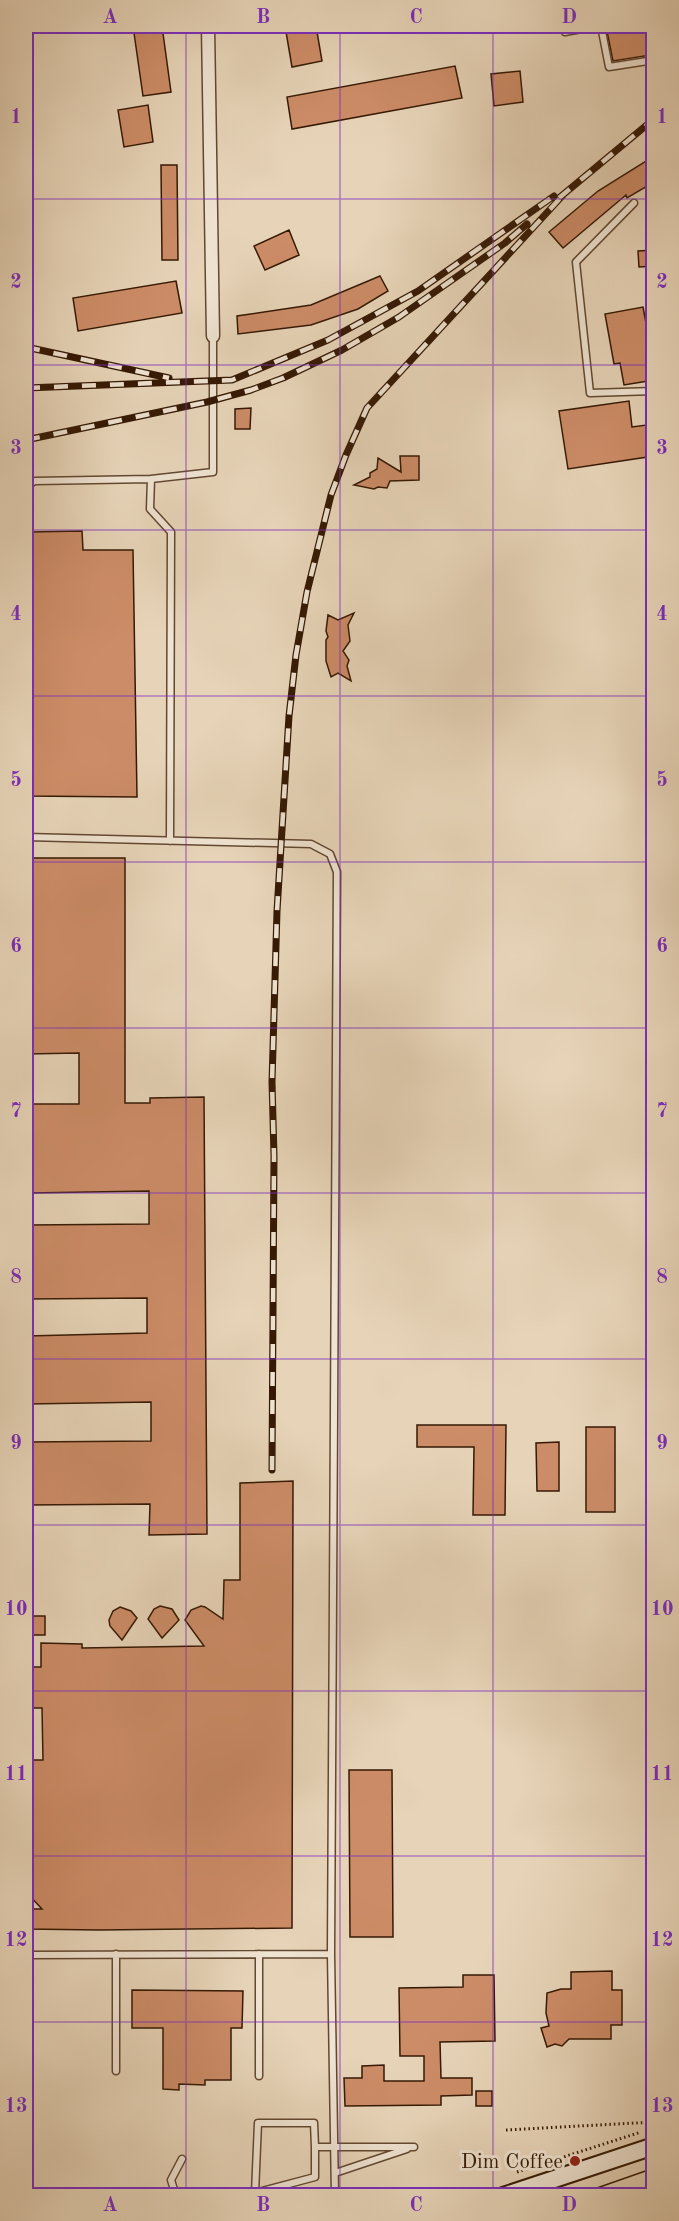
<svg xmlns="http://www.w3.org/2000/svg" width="679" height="2221" font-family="'Old Standard TT',serif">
	<rect width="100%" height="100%" fill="#e7d4b8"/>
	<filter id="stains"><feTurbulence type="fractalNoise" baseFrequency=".00333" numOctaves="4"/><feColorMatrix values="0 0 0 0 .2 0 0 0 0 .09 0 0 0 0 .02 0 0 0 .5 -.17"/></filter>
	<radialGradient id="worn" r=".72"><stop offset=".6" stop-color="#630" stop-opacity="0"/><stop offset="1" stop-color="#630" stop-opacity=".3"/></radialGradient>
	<!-- building -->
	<path fill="#cc8c67" stroke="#351904" stroke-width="1.5" d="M133 26H162L171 92 143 96Z
		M285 26H316L322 61 292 67Z
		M606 26H645L651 55 613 61Z
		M455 66 462 98 292 129 287 97Z
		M520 71 523 102 494 106 491 74Z
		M148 105 153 142 124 147 118 110Z
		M654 156V182L627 198 626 195 563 248 549 232 598 191Z
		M161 165H177L178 260H162Z
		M289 230 299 255 265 270 254 246Z
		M654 250V266L639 267 638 251Z
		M380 276 388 291 358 309 311 325 238 334 237 316 311 305Z
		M176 281 182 313 78 331 73 298Z
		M643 307 654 366V380L624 385 620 363 614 364 605 314Z
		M629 401 632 427 654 424V456L568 469 559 411Z
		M251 408 250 429H235V409Z
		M400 456H419V480L390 481 387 488 378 487 374 489 354 485 370 477V473L377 469 378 458 401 472Z
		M82 531 83 550H133L137 797 26 796V569H30V532Z
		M354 613 348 625 350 641 343 651 349 660 347 666 351 681 338 673 331 677 326 661V640L328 637 326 631 328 615 338 620Z
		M26 858H125V1103H150V1098L204 1097 207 1534 149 1535 150 1504 27 1505V1442L151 1441V1402L27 1404V1336L147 1333V1298L27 1299 28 1225 149 1224V1191L29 1193 27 1104H79V1053L26 1054Z
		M417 1425H506L505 1515H473L474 1447H417Z
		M586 1427H615V1512H586Z
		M559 1442V1491H537L536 1443Z
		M293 1481 292 1928 99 1930 26 1929V1909H42L26 1892V1760H43L42 1708H30L31 1667H41V1643L82 1644V1648L204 1646 185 1620 191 1610 201 1606 205 1607 223 1619 224 1580H240V1483Z
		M160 1606 172 1609 179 1620 162 1638 148 1619 154 1609Z
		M120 1607 131 1611 137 1618 122 1640 110 1626 109 1620 113 1611Z
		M30 1616H45V1635H30Z
		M349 1770H392L393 1937H350Z
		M612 1971V1990H622V2025H611V2039H569L562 2046 555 2044 547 2047 541 2028 549 2026 546 2013 547 1993 561 1989H571V1972Z
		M463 1975H494L495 2041 440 2042 441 2078H472V2095L441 2096V2105L345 2106 344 2078H362V2066L384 2065V2081H424V2056H400L399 1988 463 1987Z
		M132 1990 243 1991 242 2028H231V2080H205V2085L179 2084V2090L163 2089V2028H132Z
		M476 2091H492V2106H476Z"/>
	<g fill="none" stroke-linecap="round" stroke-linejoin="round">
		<!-- lane casing -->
		<g stroke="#624831" stroke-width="9">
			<path id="lane" d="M564 26 565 32 598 26
				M601 26 609 67 654 60
				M634 203 576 262 590 393 654 391
				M26 486 35 481 151 479
				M26 837 311 844 330 854 337 872 331 1954 26 1955
				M170 841 171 532 150 509 151 479 213 472V336
				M116 1954V2071
				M331 1954 335 2196
				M259 2076V1954
				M315 2147V2177L255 2193 258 2123H314L315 2147H414
				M335 2173 407 2149
				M176 2196 171 2180 182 2159"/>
		</g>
		<!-- street casing -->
		<g stroke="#624831" stroke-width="15">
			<path id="street" d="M208 26 213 336"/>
		</g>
		<!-- secondary casing -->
		<g stroke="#351904" stroke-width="20">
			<path id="secondary" d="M503 2196 654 2146"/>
		</g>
		<!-- path -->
		<path stroke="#351904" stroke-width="3" stroke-dasharray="1.5 3" stroke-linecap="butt" d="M506 2130 654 2122
			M517 2172 641 2132"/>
		<!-- lane -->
		<use href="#lane" stroke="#efe3d1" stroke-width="6"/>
		<!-- street -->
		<use href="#street" stroke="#efe3d1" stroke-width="12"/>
		<!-- secondary -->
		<use href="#secondary" stroke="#efe3d1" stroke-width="16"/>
		<!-- tram -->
		<path stroke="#351904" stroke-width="1.5" d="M574 2196 654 2168"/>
		<!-- rail casing -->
		<g stroke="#351904" stroke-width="7">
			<path id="rail" d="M559 198 654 119
				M26 347 169 378
				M26 388 232 380 328 340 418 291 554 196
				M26 440 207 402 251 390 283 378 342 350 399 317 505 243 527 224
				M272 1470 274 1156 272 1082 277 911 289 716 296 655 307 592 331 495 346 455 367 408 565 193"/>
		</g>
		<!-- rail -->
		<use href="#rail" stroke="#efe3d1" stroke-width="4.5" stroke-dasharray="14" stroke-linecap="butt"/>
	</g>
	<!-- grid -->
	<path fill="none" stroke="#7b2cbf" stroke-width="1.5" stroke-opacity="0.55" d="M186 26V2196M340 26V2196M493 26V2196M26 199H654M26 365H654M26 530H654M26 696H654M26 862H654M26 1028H654M26 1193H654M26 1359H654M26 1525H654M26 1691H654M26 1856H654M26 2022H654"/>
	<!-- markers -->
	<circle fill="#8f2418" stroke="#efe3d1" stroke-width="2" cx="575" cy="2161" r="6"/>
	<g text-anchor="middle" stroke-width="6" stroke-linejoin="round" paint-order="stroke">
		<!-- poi labels -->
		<g font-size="21" fill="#351904" stroke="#efe3d1" text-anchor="end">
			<text x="563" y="2168">Dim Coffee</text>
		</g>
	</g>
	<!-- margin -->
	<rect width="679" height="2221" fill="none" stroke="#e7d4b8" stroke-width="66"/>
	<rect x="33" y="33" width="613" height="2155" fill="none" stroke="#7b2cbf" stroke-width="2"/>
	<g font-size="20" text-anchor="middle" font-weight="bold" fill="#7b2cbf">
		<text x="110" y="23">A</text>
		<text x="263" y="23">B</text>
		<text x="416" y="23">C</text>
		<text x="569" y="23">D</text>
		<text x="16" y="123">1</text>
		<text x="662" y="123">1</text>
		<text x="16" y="288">2</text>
		<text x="662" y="288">2</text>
		<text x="16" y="454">3</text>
		<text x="662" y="454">3</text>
		<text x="16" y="620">4</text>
		<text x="662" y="620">4</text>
		<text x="16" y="786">5</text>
		<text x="662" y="786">5</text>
		<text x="16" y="952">6</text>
		<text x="662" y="952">6</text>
		<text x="16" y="1117">7</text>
		<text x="662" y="1117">7</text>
		<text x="16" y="1283">8</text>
		<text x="662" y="1283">8</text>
		<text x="16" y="1449">9</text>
		<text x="662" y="1449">9</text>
		<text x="16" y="1615">10</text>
		<text x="662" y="1615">10</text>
		<text x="16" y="1780">11</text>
		<text x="662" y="1780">11</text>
		<text x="16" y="1946">12</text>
		<text x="662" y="1946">12</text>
		<text x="16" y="2112">13</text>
		<text x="662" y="2112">13</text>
		<text x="110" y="2211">A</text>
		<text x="263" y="2211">B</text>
		<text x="416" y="2211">C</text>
		<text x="569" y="2211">D</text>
	</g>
	<rect width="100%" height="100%" filter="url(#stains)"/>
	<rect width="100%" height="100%" fill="url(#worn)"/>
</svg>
